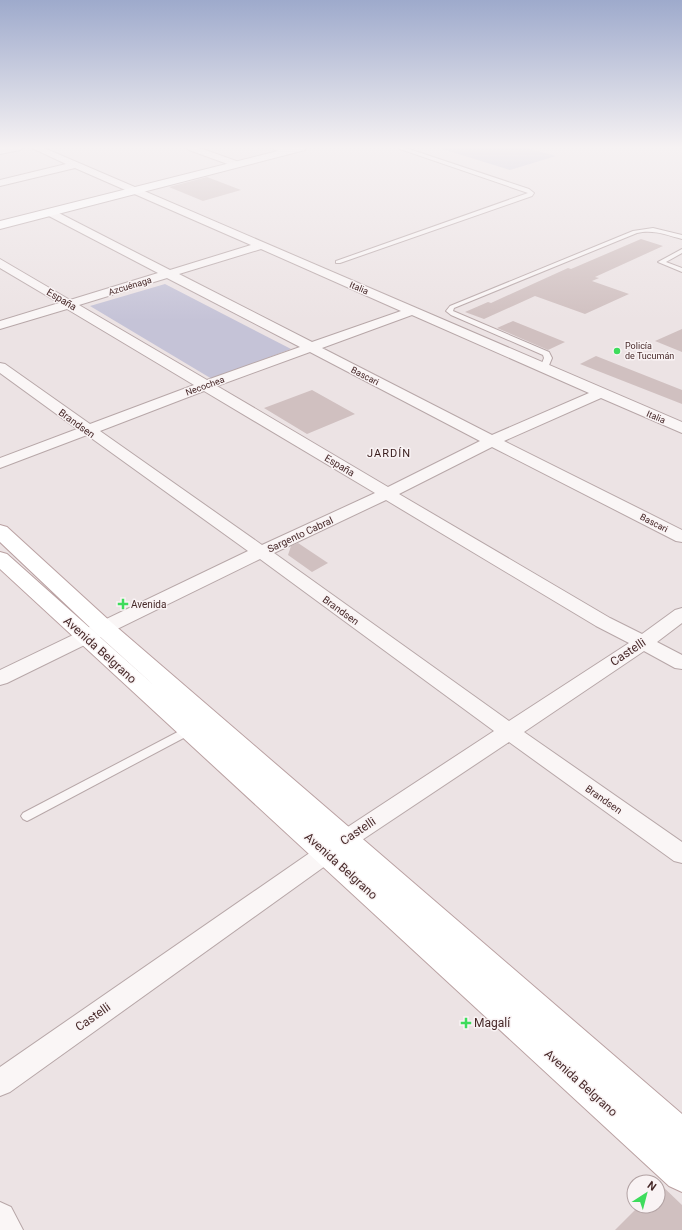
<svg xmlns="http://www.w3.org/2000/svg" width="682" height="1230" font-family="Roboto,sans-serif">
	<rect width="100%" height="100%" fill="#ece3e4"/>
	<!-- green -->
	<path fill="#c5c3d7" d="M439 148H527L556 156 510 170Z
		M165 284 291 349 212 379 90 306Z"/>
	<!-- building -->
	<path fill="#d0c0c0" d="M207 177 241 190 203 201 169 187Z
		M641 239 663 246 595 277 599 278 592 281 629 294 585 314 535 296 484 319 465 312 488 302 491 303 568 268 571 269Z
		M513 321 565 342 548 350 497 328Z
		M682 329V352L655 341Z
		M596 356 682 390V404L580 364Z
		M312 390 355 414 307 434 264 408Z
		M298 543 328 563 312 572 288 555 291 546Z
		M658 1182 682 1205V1230H615L639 1206H658Z"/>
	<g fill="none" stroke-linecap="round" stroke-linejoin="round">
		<!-- lane casing -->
		<g stroke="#b7a7a8" stroke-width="2">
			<path id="lane" d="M400 148H406L529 189 534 193 532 196 340 263H336V261L528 193 400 149Z
				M653 228 682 235V239C667 235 653 229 637 233L454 308 453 311 549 352 552 358 547 370H544L540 368 544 358 543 355 451 315 446 311 450 306 633 231Z
				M682 249V253L666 262 682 268V272L658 262Z
				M189 726 193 727 195 730 193 733 31 819 27 821 23 819 21 816 23 813Z"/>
		</g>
		<!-- street casing -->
		<g stroke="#b7a7a8" stroke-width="2">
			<path id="street" d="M0 148H22L20 150 0 154Z
				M32 148H44L682 422V433L601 398 504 441 682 530V542L676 541 492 447 399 494 610 618 642 634 675 610 682 608V623L657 642 682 655V669L675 668 644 651 524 732 682 842V863L674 861 509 742 353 846 10 1092 0 1096V1067L337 834 494 731 260 559 7 683 0 685V670L248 551 87 435 0 468V458L77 429 0 373V363L5 364 90 424 194 385 67 309 0 329V321L59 303 0 268V259L70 300 158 273 45 214 44 212 45 210H53L170 270 251 245 75 168 0 186V180L66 164ZM261 249 401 311 312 342 179 274ZM167 278 300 347 207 380 79 305ZM412 315 589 393 492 435 322 348ZM310 352 480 441 388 487 217 386ZM204 391 375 493 262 545 100 431ZM386 500 596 626 629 643 509 721 274 553Z
				M187 148H200L239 162 241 164 239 166H233L189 150Z
				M273 148H287L293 151 288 154 275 150Z
				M0 1202 11 1207 23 1230H0Z"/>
		</g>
		<!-- secondary casing -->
		<g stroke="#b7a7a8" stroke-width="2">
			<path id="secondary" d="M290 148H306L305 150 0 229V221Z"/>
		</g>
		<!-- primary casing -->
		<g stroke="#baa1a2" stroke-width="2">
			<path id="primary" d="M0 525 7 527 112 623 682 1114V1192L669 1186 0 569V552L7 554 157 688 96 633 0 542Z"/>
		</g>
		<!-- lane -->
		<use href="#lane" fill="#faf6f6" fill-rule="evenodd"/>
		<!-- street -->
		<use href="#street" fill="#faf6f6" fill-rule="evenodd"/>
		<!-- secondary -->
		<use href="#secondary" fill="#fff" fill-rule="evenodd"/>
		<!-- primary -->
		<use href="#primary" fill="#fff" fill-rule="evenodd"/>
	</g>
	<!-- sky -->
	<linearGradient id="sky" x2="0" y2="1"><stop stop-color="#9eaacc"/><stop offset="0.46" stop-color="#f6f2f3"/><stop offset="1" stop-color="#f6f2f3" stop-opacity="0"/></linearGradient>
	<rect width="682" height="320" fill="url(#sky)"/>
	<!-- markers -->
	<g fill="#3edc5c" stroke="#f9f3f4" stroke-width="1.5">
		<circle cx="617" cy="351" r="4"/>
		<path d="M121 598h4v4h4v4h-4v4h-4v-4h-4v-4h4z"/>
		<path d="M464 1017h4v4h4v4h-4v4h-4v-4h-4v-4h4z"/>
	</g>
	<g text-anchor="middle" stroke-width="3" stroke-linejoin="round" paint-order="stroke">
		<!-- far-street labels -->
		<g font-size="9" fill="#472929" stroke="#f9f3f4">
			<text transform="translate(130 286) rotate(-17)" y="3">Azcuénaga</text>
			<text transform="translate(359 288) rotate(23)" y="3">Italia</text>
			<text transform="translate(365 376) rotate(27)" y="3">Bascari</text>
			<text transform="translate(205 386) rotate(-20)" y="3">Necochea</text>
			<text transform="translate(656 417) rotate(23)" y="3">Italia</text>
			<text transform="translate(654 523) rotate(27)" y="3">Bascari</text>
		</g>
		<!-- far-poi labels -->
		<g font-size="9" fill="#472929" stroke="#f9f3f4" text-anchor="start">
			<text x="625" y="349">Policía<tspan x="625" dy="10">de Tucumán</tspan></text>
		</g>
		<!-- street labels -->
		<g font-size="10" fill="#472929" stroke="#f9f3f4">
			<text transform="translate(62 299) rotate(31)" y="4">España</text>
			<text transform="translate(77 423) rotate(36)" y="4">Brandsen</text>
			<text transform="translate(340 465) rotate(31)" y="4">España</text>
			<text transform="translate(300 534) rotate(-25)" y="4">Sargento Cabral</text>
			<text transform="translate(341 610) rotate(36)" y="4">Brandsen</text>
			<text transform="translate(604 799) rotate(35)" y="4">Brandsen</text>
		</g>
		<!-- poi labels -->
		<g font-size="10" fill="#472929" stroke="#f9f3f4" text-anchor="start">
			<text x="131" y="608">Avenida</text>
		</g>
		<!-- neighbourhood labels -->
		<g font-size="11" letter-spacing="1" fill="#381b1b" stroke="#f9f3f4">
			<text x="389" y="457">JARDÍN</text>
		</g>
		<!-- near-street labels -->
		<g font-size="12" fill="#472929" stroke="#f9f3f4">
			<text transform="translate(100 650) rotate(42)" y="4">Avenida Belgrano</text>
			<text transform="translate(628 652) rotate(-34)" y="4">Castelli</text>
			<text transform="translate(358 831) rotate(-34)" y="4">Castelli</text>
			<text transform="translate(341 866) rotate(42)" y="4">Avenida Belgrano</text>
			<text transform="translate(93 1017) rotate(-35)" y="4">Castelli</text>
			<text transform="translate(581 1083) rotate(42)" y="4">Avenida Belgrano</text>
		</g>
		<!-- near-poi labels -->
		<g font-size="12" fill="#472929" stroke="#f9f3f4" text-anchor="start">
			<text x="474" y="1027">Magalí</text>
		</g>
	</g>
	<!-- north arrow -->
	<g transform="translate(646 1194) rotate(36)"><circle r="19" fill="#f9f3f4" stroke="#b2a2a3"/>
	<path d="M0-3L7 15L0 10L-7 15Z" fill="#3edc5c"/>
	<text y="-6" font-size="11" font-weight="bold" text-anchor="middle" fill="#472929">N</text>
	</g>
</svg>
